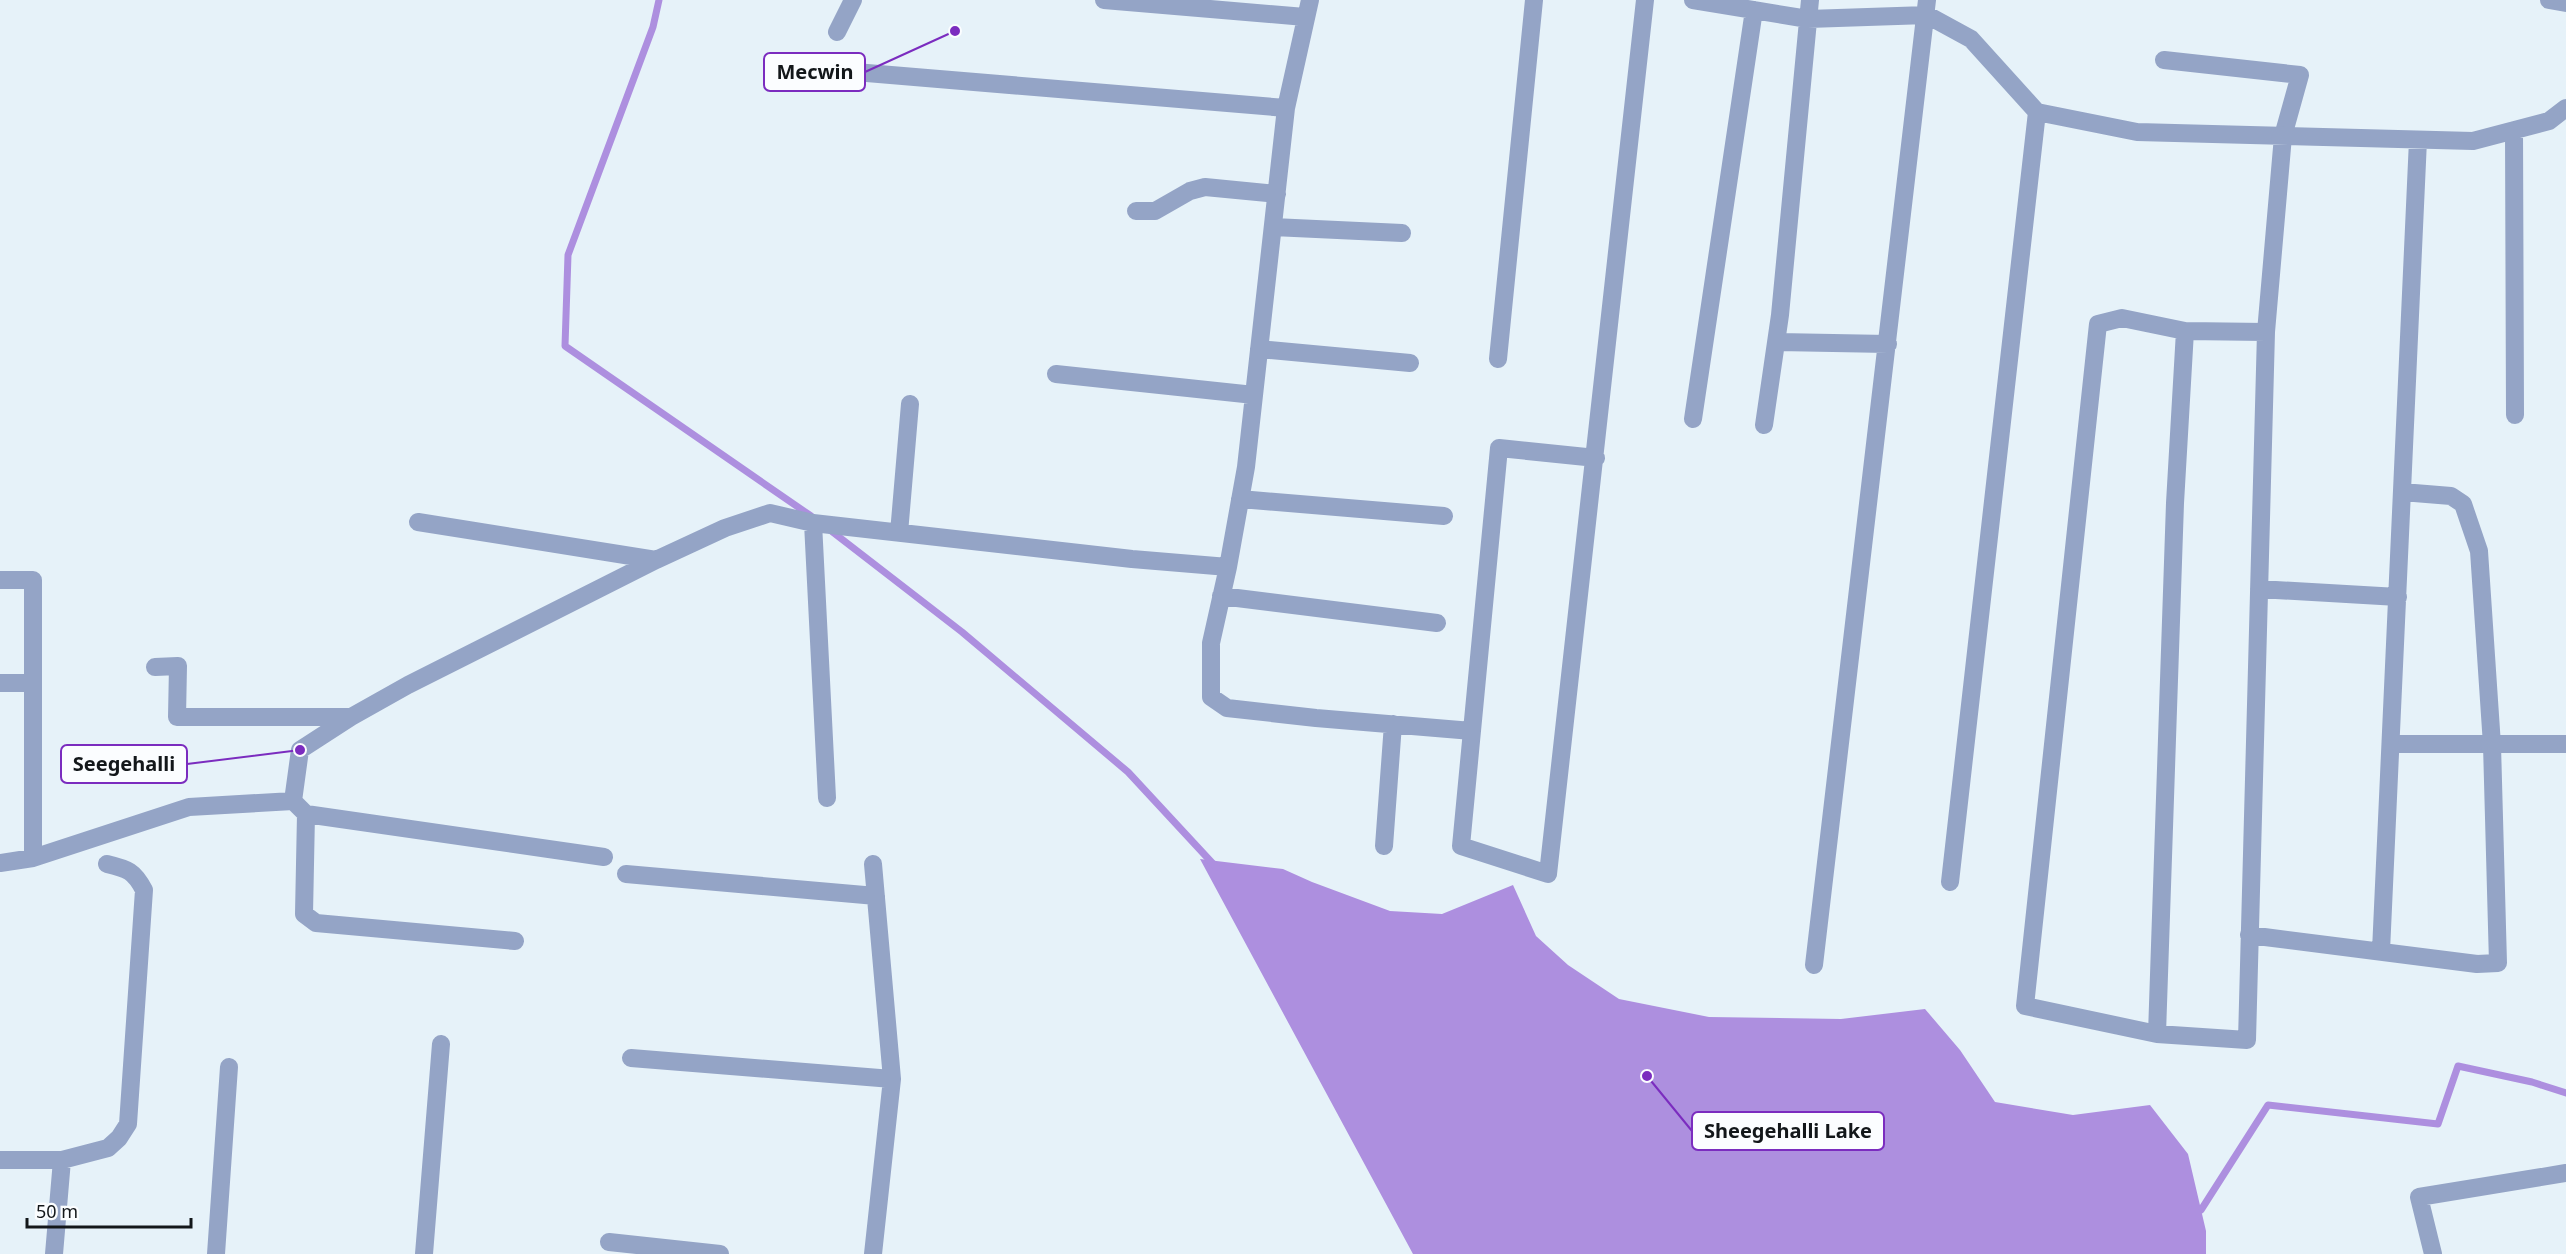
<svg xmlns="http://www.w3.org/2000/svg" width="2566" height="1254" font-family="'Noto Sans',sans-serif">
	<rect width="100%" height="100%" fill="#e6f2f9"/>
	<!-- water -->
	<path fill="#ad8fdf" d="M1200 859 1283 869 1312 882 1390 911 1442 914 1513 885 1536 936 1568 965 1619 999 1709 1017 1841 1019 1925 1009 1960 1050 1995 1102 2073 1115 2150 1105 2188 1154 2206 1231V1254H1413Z"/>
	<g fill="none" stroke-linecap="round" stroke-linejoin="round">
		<!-- stream -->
		<path stroke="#ad8fdf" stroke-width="7" d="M659 0 653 27 568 255 565 346 811 516
			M830 530 962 632 1128 772 1216 867
			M2192 1210H2201L2268 1105 2438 1124 2458 1066 2532 1082 2566 1093"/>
		<!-- minor -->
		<path stroke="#94a4c6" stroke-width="18" d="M1104 0 1305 17
			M1693 0 1808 19 1927 15 1971 39 2037 112 2137 132 2473 141 2549 121 2566 108
			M2549 0 2566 3
			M837 32 853 0
			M2164 60 2300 75 2283 136 2266 332 2247 1040 2157 1034 2025 1006 2098 324 2122 318 2185 331 2266 332
			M819 69 1286 108
			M2514 130 2515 415
			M1136 211H1155L1190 191 1205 187 1277 194
			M1273 227 1402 233
			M1776 342 1888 344
			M1259 349 1410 363
			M1498 359 1534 0
			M1056 374 1254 395
			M1693 419 1754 10
			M1764 425 1780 315 1810 0
			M1596 458 1499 448 1461 846 1548 874 1645 0
			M1240 499 1444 516
			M418 522 656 560
			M813 523 827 798
			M899 533 910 404
			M1228 567 1211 643V697L1227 708 1316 718 1472 731
			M0 580H33V858
			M2259 589 2398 597
			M1221 596 1437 623
			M155 667 178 666 177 717H351
			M0 683H33
			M2391 744H2566
			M293 801 306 814 604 857
			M306 814 304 914 316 923 515 941
			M1384 846 1393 724
			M0 863 33 858 189 807 293 801 300 750 351 717 408 685 656 560 725 528 770 513 813 523 1132 559 1228 567 1246 467 1286 108 1310 0
			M873 864 892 1079 873 1254
			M626 874 876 896
			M1950 882 2037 112
			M2249 935 2477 964 2498 963 2492 745 2479 551 2463 504 2451 496 2402 492
			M2381 951 2418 140
			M1814 965 1927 0
			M2157 1034 2175 503 2185 331
			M631 1058 892 1079
			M0 1160H62L108 1148 119 1138 128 1124 144 890C134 871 128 869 107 864
			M609 1242 720 1254
			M54 1254 62 1160
			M216 1254 229 1067
			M424 1254 441 1044
			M2433 1254 2419 1197 2566 1173"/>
	</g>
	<!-- callouts -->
	<path fill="none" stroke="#7b2cbf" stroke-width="2" d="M955 31L865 72M300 750L187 764M1647 1076L1692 1131"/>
	<g fill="#7b2cbf" stroke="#fbfdff" stroke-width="2">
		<circle cx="955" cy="31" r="6"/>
		<circle cx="300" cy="750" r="6"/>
		<circle cx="1647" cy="1076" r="6"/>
	</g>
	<g fill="#fbfdff" stroke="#7b2cbf" stroke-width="2">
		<rect x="764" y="53" width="101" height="38" rx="6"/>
		<rect x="61" y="745" width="126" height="38" rx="6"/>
		<rect x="1692" y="1112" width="192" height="38" rx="6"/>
	</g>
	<g font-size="20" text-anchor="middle" font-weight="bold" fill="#13171a">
		<text x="815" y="79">Mecwin</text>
		<text x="124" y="771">Seegehalli</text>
		<text x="1788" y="1138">Sheegehalli Lake</text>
	</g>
	<!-- scale -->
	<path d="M27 1218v9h164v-9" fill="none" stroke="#13171a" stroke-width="3"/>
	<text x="36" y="1218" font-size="18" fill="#13171a" stroke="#fbfdff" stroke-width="4.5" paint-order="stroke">50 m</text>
</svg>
